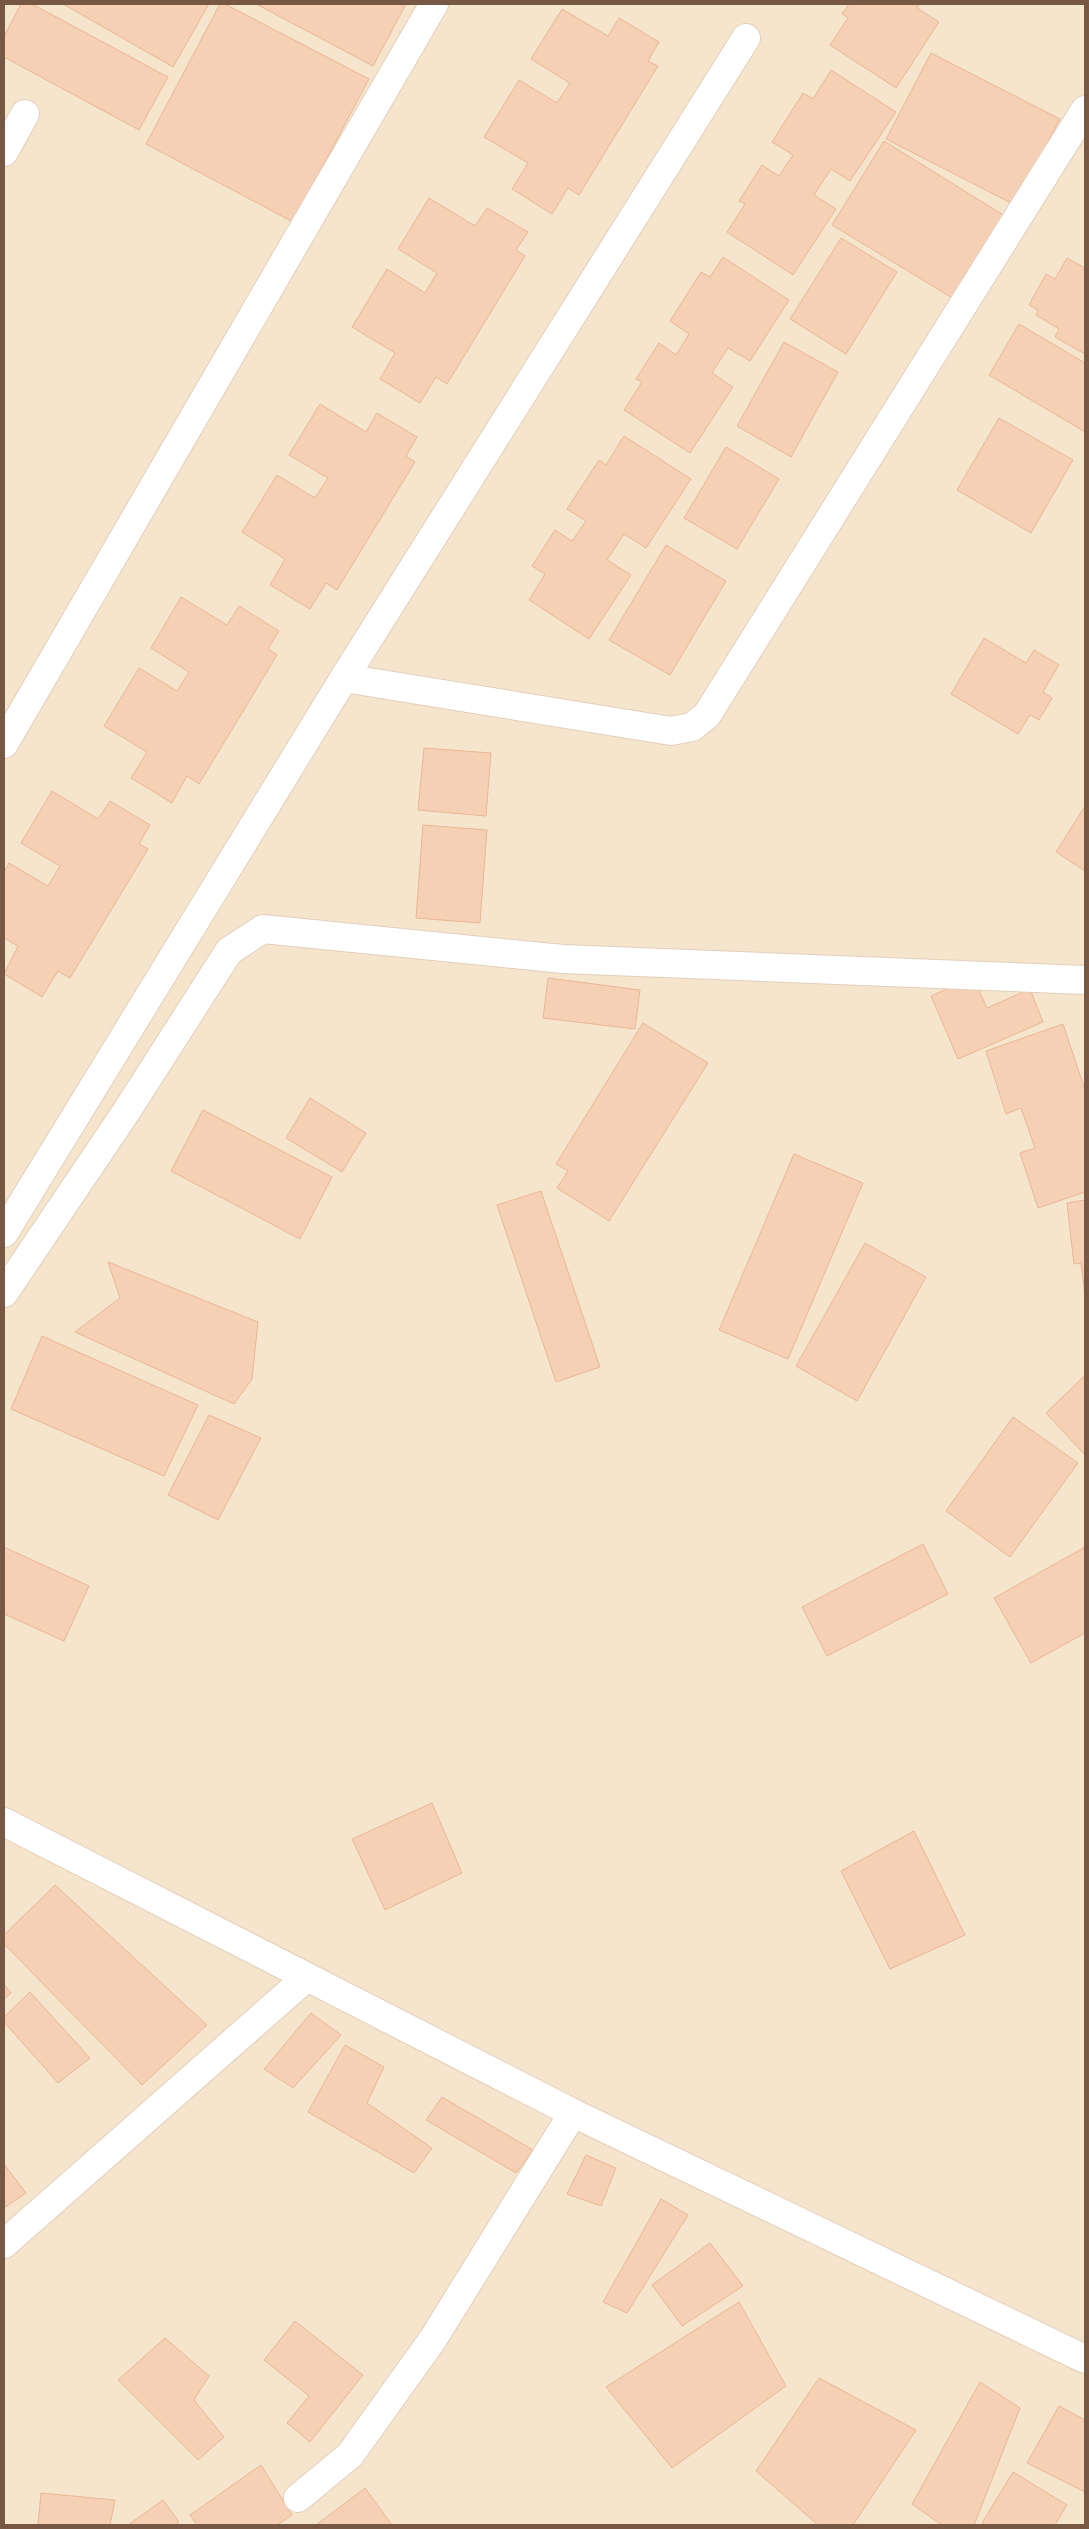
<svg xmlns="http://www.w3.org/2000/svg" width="1089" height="2529" font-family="'Fira Sans',sans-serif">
	<rect width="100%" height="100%" fill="#fef3df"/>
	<!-- residential -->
	<path fill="#f6e5cd" d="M4 4H1085V2525H4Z"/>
	<!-- building -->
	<path fill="#f6d0b5" stroke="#eab694" d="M21 4H32L168 77 139 130 4 57V36Z
		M63 4H209L173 67Z
		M220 4H225L369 79 293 222 146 144Z
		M256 4H406L373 66Z
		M849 4H920L917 8 939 22 896 88 830 45 848 18 842 14Z
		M562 9 608 36 619 18 659 42 648 61 658 66 579 195 568 188 552 214 512 189 528 163 484 137 519 80 557 103 570 83 531 59Z
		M931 53 1060 119 1015 205 886 139Z
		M831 70 896 112 850 181 831 169 814 195 836 209 793 275 727 232 745 204 739 201 762 165 779 176 793 155 772 142 803 93 813 99Z
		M884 141 1005 216 954 299 832 225Z
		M429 198 475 226 487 208 528 232 516 250 525 256 447 384 436 377 420 403 380 379 395 353 352 327 387 269 425 293 437 273 398 249Z
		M841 238 897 272 846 354 790 319Z
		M723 257 789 300 750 361 728 348 712 373 733 387 690 453 624 410 642 382 636 379 659 343 676 355 689 334 670 321 701 272 710 277Z
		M1067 258 1085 268V354L1055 337 1059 329 1036 315 1038 310 1029 305 1046 274 1055 279Z
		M1019 324 1085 363V432L989 375Z
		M784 342 838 372 791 457 737 426Z
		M320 404 366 432 377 413 417 437 406 456 415 462 337 590 326 583 310 609 270 585 285 559 242 532 277 475 315 498 328 478 289 455Z
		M999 418 1073 460 1031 533 957 490Z
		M624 436 691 479 646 548 624 534 607 560 631 575 589 639 529 600 545 574 532 566 555 530 572 541 586 521 567 509 599 460 606 465Z
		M726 447 779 479 737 549 684 518Z
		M666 545 726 581 670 675 609 640Z
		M181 597 227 625 239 606 279 631 268 649 277 655 199 784 187 776 172 803 131 778 147 752 104 726 139 668 177 691 189 672 151 648Z
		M984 638 1026 663 1034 650 1059 665 1043 692 1052 698 1039 720 1030 715 1018 734 951 694Z
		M424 748 491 753 486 816 418 810Z
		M52 791 98 819 110 801 150 825 139 844 148 849 70 978 58 971 42 997 4 974 18 946 4 938V872L9 863 48 886 60 866 21 843Z
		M1085 806V871L1056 852Z
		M423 825 487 830 480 923 416 918Z
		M973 977 987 1008 1030 989 1043 1022 958 1059 931 996Z
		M548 978 640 990 635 1029 543 1018Z
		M643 1023 708 1063 609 1221 557 1188 568 1171 556 1164Z
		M1063 1024 1085 1090V1192L1038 1208 1020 1153 1035 1148 1021 1108 1006 1114 986 1051Z
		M310 1098 366 1133 342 1172 286 1138Z
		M203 1110 332 1177 300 1239 171 1171Z
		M794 1154 863 1183 788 1359 719 1330Z
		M541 1191 600 1367 556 1382 497 1205Z
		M1085 1200V1296L1081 1263 1074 1264 1067 1203Z
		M865 1243 926 1277 857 1401 796 1366Z
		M108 1262 258 1322 252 1379 234 1404 75 1332 120 1298Z
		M42 1336 198 1405 164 1476 11 1409Z
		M1085 1375V1455L1046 1413Z
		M209 1415 261 1438 218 1520 168 1495Z
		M1013 1417 1078 1463 1010 1557 946 1511Z
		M923 1544 948 1594 827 1656 802 1607Z
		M4 1547 89 1586 64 1641 4 1614Z
		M1085 1547V1633L1031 1663 994 1598Z
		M432 1803 462 1873 385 1910 352 1839Z
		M914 1831 965 1935 890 1969 841 1871Z
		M55 1885 207 2025 142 2085 4 1944V1935Z
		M4 1984 11 1993 4 1999Z
		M30 1992 90 2058 58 2083 4 2022V2017Z
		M311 2013 341 2035 293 2088 264 2069Z
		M345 2045 384 2067 367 2103 432 2148 414 2173 308 2112Z
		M442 2097 533 2150 516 2173 426 2120Z
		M586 2155 616 2168 601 2206 567 2194Z
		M4 2164 26 2193 4 2208Z
		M661 2199 688 2215 627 2313 603 2302Z
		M710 2243 743 2286 682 2326 652 2285Z
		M739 2302 786 2386 672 2468 606 2387Z
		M295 2321 363 2375 310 2442 287 2423 309 2396 264 2360Z
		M165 2338 209 2376 194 2400 224 2437 198 2460 118 2380Z
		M819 2378 916 2430 853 2525H818L756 2471Z
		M980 2382 1020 2408 974 2525H942L912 2504Z
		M1059 2406 1085 2420V2492L1027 2463Z
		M261 2465 292 2515 277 2525H197L190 2515Z
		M1013 2472 1067 2505 1055 2525H985L982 2523Z
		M365 2488 392 2525H316Z
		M41 2493 115 2500 110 2525H38Z
		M163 2500 179 2522 174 2525H128Z"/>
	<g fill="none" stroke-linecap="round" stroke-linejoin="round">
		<!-- minor casing -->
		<g stroke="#e3cfbb" stroke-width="30">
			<path id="minor" d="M4 152 25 114
				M344 678 671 731 692 727 707 715 1085 110
				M4 744 434 4
				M4 1233 344 678 746 38
				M4 1293 126 1112 229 951 263 929 563 959 1085 980
				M4 1822 573 2113 1085 2359
				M4 2244 307 1977
				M298 2498 350 2455 433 2339 573 2113"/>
		</g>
		<!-- minor -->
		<use href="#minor" stroke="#fff" stroke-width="28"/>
	</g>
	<!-- border -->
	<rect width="1089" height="2529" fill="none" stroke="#775845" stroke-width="10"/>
</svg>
